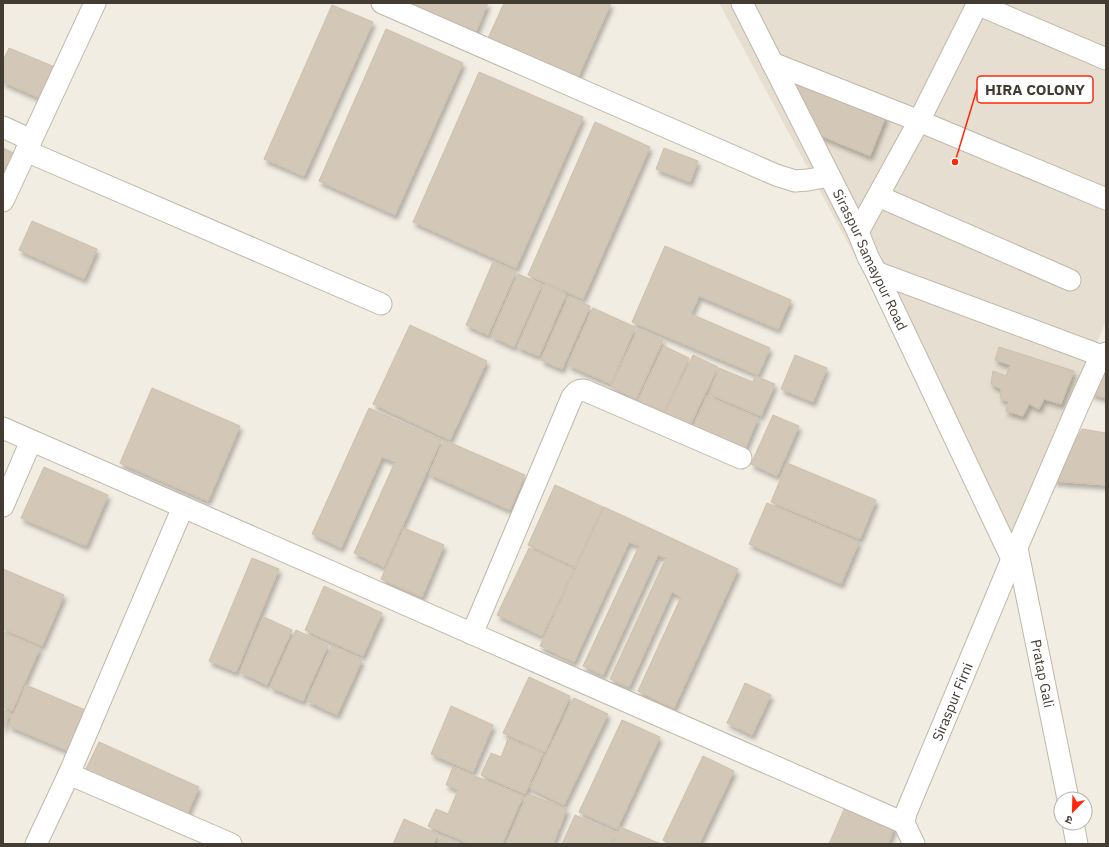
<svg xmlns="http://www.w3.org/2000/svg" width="1109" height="847" font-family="'IBM Plex Sans','Noto Sans Devanagari',sans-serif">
	<defs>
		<filter id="shadow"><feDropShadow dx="2.5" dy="4.5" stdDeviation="2" flood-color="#0004"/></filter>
	</defs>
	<rect width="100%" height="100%" fill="#f2ede2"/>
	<!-- residential -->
	<path fill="#e6ded0" d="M719 3H1106V320L1015 554Z"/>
	<!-- building -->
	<path fill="#d3c8b7" stroke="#cfbfab" filter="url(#shadow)" d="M404 3H488L475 34Z
		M504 3H611L574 86 484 47Z
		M332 5 373 22 304 176 264 159Z
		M386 29 463 63 395 215 319 181Z
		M9 48 62 70 49 102 3 82V61Z
		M479 72 583 117 516 268 413 222Z
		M789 79 886 116 870 156 812 132Z
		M595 122 650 147 583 299 528 275Z
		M3 148 18 155 3 187Z
		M664 148 698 161 690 182 656 169Z
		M32 221 97 249 84 279 19 250Z
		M665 246 791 300 778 329 699 296 691 314 770 348 758 375 632 322Z
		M493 262 516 272 488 335 466 325Z
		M518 274 542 284 514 347 491 336Z
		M545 284 566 294 539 356 517 347Z
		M569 297 590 306 562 369 541 360Z
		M593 308 635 327 611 384 568 365Z
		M410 325 487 361 450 440 373 404Z
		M638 329 663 340 636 399 611 387Z
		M664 346 689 358 664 412 638 400Z
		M999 347 1074 371 1061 404 1044 399 1039 409 1029 404 1023 416 1006 411 1008 402 1000 398 1001 389 991 384 993 371 1006 376 1010 365 995 360Z
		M693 355 718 367 690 425 665 413Z
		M795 355 827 368 813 402 781 389Z
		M1106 367V398L1091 394Z
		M719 368 753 382 755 376 775 384 761 416 709 394Z
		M152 388 240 426 208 501 120 463Z
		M707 396 758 418 745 449 693 427Z
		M369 408 441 440 384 567 354 553 395 462 382 457 341 548 312 534Z
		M773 415 799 426 777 476 751 464Z
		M1082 429 1106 433V485L1053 481Z
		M444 440 525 475 510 510 429 474Z
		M787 463 876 500 860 539 771 502Z
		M44 467 108 495 86 546 21 518Z
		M555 485 603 507 575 567 528 545Z
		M767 503 859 542 841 584 749 544Z
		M604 507 738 569 674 708 638 691 681 597 672 592 629 687 610 679 666 558 658 555 603 675 583 666 639 546 629 542 574 662 540 646Z
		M404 528 444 545 422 597 381 579Z
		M529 548 574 569 542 636 497 615Z
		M252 558 279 569 236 672 209 661Z
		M3 569 64 595 42 646 3 629Z
		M324 586 382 613 363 656 305 630Z
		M264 617 292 630 267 685 240 672Z
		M296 630 328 645 303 701 270 687Z
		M3 632 40 648 12 711 3 707Z
		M332 646 362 660 337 715 307 701Z
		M529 677 570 696 545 752 503 733Z
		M745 683 771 695 752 735 727 723Z
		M26 685 90 712 73 753 9 726Z
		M574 698 608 714 564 805 530 788Z
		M451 706 493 725 473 772 431 754Z
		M3 710 10 713 3 730Z
		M622 720 660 737 617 829 579 812Z
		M508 739 543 753 525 794 481 775 491 753 501 757Z
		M99 742 199 787 186 817 85 771Z
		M703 756 734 771 699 844H670L663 840Z
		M453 767 523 796 502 844H470L428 826 436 809 448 814 458 790 446 785Z
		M528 794 567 809 553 844H507Z
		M846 805 895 826 888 844H829Z
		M575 815 616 833 611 844H562Z
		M404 819 438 834 433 844H393Z
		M620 827 661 844H613Z
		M442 836 460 844H438Z"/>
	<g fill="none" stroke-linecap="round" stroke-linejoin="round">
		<!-- minor casing -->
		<g stroke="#c0b7a8" stroke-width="23">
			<g id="minor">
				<path d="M382 3 776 175 795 181 808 180 829 176"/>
				<path id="s1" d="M742 3 858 232 868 257 876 272 1012 559"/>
				<path d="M977 4 1106 59"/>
				<path d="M772 63 919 121 1106 199"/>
				<path d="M3 127 31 140"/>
				<path d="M26 151 381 304"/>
				<path d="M878 196 1070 280"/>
				<path d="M3 201 95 3"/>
				<path d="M858 232 919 121 978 3"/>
				<path d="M876 272 1102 356"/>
				<path d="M3 428 904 823"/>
				<path d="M3 506 31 441"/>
				<path id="s2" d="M1017 548 1068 799"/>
				<path d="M472 634 572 397C576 392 578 390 584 390L741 458"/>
				<path d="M69 774 231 844"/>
				<path d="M1073 823 1077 844"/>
				<path d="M36 844 69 774 183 507"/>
				<path id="s3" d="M914 844 904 823 906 813 1012 559 1077 408 1096 366 1102 356 1106 353"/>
			</g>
		</g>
		<!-- minor -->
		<use href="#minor" stroke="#fff" stroke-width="21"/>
	</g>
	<g text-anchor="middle" stroke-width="3" stroke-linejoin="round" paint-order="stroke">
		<!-- street labels -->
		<g font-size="14" fill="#433c33" stroke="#fff">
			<text dy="5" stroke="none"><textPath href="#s1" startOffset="287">Siraspur Samaypur Road</textPath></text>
			<text dy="5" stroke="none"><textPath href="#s2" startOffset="128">Pratap Gali</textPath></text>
			<text dy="5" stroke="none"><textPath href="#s3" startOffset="154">Siraspur Firni</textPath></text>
		</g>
	</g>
	<!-- callouts -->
	<path fill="none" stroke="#ff280c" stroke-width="1.5" d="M955 162L977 89"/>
	<circle fill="#ff280c" stroke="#fff" stroke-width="1.5" cx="955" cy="162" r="4"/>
	<rect fill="#fff" stroke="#ff280c" stroke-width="1.5" x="977" y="76" width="116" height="27" rx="4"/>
	<g font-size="15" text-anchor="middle" font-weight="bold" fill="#433c33">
		<text x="1035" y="95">HIRA COLONY</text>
	</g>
	<!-- border -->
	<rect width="1109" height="847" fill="none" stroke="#433c33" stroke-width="8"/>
	<!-- north arrow -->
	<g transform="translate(1073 811) rotate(203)"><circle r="19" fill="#ffffff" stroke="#b4b1ad"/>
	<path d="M0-3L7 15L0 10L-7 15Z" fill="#ff280c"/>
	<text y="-6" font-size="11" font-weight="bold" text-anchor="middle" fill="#433c33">उ</text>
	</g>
</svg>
